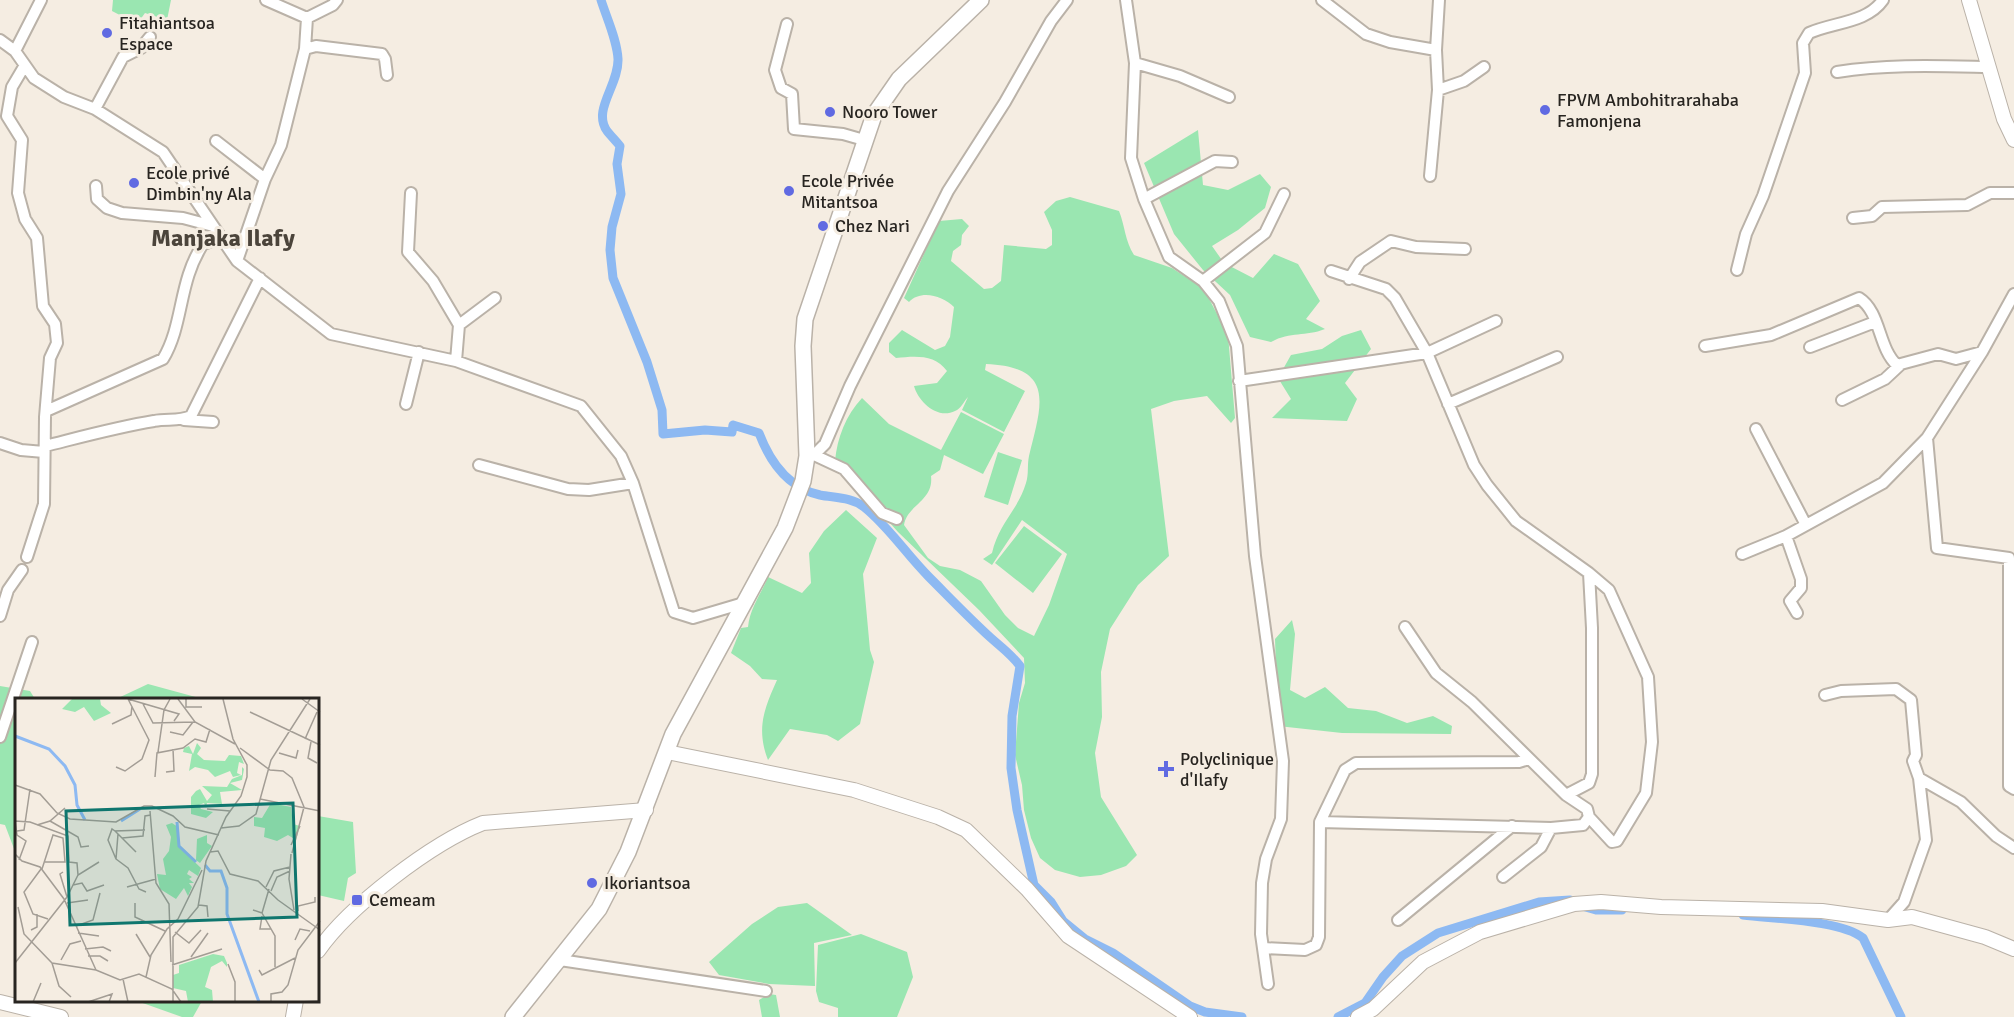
<svg xmlns="http://www.w3.org/2000/svg" width="2014" height="1017" font-family="Signika,sans-serif">
	<rect width="100%" height="100%" fill="#f5ede2"/>
	<!-- green -->
	<path fill="#9ae6b1" d="M113 0H171L167 20 145 13 137 24 112 11Z
		M1198 130 1203 185 1228 190 1260 174 1271 187 1265 208 1238 230 1212 246 1224 263 1253 278 1274 254 1298 264 1320 301 1306 319 1325 329C1305 337 1291 331 1271 342L1250 337 1230 295 1203 270 1174 234 1144 163Z
		M1070 197 1119 211C1125 226 1125 241 1134 255L1172 268 1204 289 1228 335 1235 418 1231 423 1207 396 1174 401 1151 409 1169 556 1138 585 1110 629 1101 672 1102 717 1095 753 1101 797 1137 855 1126 866 1101 875 1080 877 1055 870 1040 858 1031 838 1024 810 1022 785 1015 755 1019 703 1025 683 1024 658 979 610 898 532 835 461C837 438 846 415 862 398L889 424 941 450 961 412 1004 434 983 474 944 455 940 470 931 476C934 501 907 505 904 525L928 558 940 566 960 570 981 581 1005 615 1018 628 1034 636 1049 605 1067 554 1022 520 992 565 983 559 992 553C999 523 1018 510 1026 483 1029 474 1027 465 1029 456 1041 406 1057 367 986 364L985 370 1025 391 1004 432 962 410 968 397C964 401 961 409 955 411 937 420 918 401 914 386L937 383 947 371C935 354 915 356 896 358L889 352V343L902 330 935 350 945 346 950 337 954 307C943 296 921 289 909 302L904 298 939 221 962 219 969 226 962 235 961 245 953 251 951 261 984 289 992 288 1001 281 1004 245 1046 249 1052 245V230L1044 212 1056 201Z
		M1361 330 1371 349 1345 383 1357 399 1347 421 1272 418 1291 399 1278 378 1291 355 1322 349 1342 336Z
		M998 452 1022 460 1008 505 984 497Z
		M846 510 877 538 863 574 870 650 874 662 860 724 838 741 827 735 790 729 768 760C756 729 764 709 777 680L762 679 750 666 731 653 741 628 748 627C750 608 761 594 768 577L802 593 811 583 809 553 824 531Z
		M1024 526 1062 554 1033 593 995 563Z
		M1292 620 1295 634 1290 690 1305 698 1325 687 1348 708 1376 711 1407 723 1433 716 1452 726 1451 734 1342 733 1278 726 1275 639Z
		M148 684 203 699H116Z
		M0 686 30 691 35 699H16V854L5 825 0 824Z
		M318 816 353 822 356 873 348 878 344 901 318 895Z
		M807 903 852 935 814 943 815 986 769 984 719 975 709 962 752 924 778 907Z
		M861 934 907 952 913 977 897 1017H838V1008L819 1002 816 991 818 945Z
		M769 994 776 995 780 1017H762L759 1000Z
		M137 1001 202 1000V1001L193 1017H182Z"/>
	<g fill="none" stroke-linecap="round" stroke-linejoin="round">
		<!-- canal -->
		<path stroke="#8db9f2" stroke-width="9" d="M601 0C607 19 617 40 618 59 619 85 592 110 607 131 611 136 616 141 620 146L617 164 621 194 612 227 610 250 613 278 647 362 662 410 663 434 705 430 732 432 733 425 759 433C770 462 789 488 820 495 835 498 851 497 864 507 889 527 906 554 929 577 949 597 969 618 991 638 1001 647 1011 654 1020 666L1012 716 1011 768 1017 810 1034 885 1051 902 1063 921 1085 939 1113 953 1190 1006 1205 1012 1242 1017
			M1582 906 1596 910H1622
			M1743 915C1774 919 1841 920 1863 938L1901 1017
			M1338 1017 1365 1003 1383 977 1402 956 1438 933 1539 902 1570 900"/>
		<!-- minor casing -->
		<g stroke="#bab2a8" stroke-width="14">
			<path id="minor" d="M266 0 307 18 305 49
				M1126 0 1135 63 1131 158 1144 199 1169 257 1203 281 1219 301 1237 346 1255 556 1283 761 1281 819 1266 859 1262 883 1261 934 1268 984
				M1322 0 1366 34 1390 42 1436 50 1438 90 1430 176
				M307 18 333 5 337 0
				M787 24 775 70 781 88 792 94 794 129 843 134 864 140
				M0 40 15 51 34 78 64 97 95 109 163 152 237 261 331 334 456 361 581 406 621 456 633 483 674 612 693 618 747 602
				M1436 50 1439 0
				M15 51 41 0
				M1135 63 1180 76 1229 97
				M25 65 12 87 7 116 22 140 18 193 25 219 37 238 43 306 55 324 57 343 50 358 45 417 44 504 27 557
				M1837 72C1888 64 1937 66 1989 67
				M1438 90 1464 81 1484 67
				M95 109 123 57 141 48 150 37
				M216 141 265 179
				M96 186 97 199 107 208 122 213 183 218 213 226
				M411 193 408 252 433 281 459 325
				M1144 199 1215 161 1232 162
				M1853 218 1872 216 1882 207 1967 205 1990 193H2014
				M237 261 265 179 281 145 305 49 316 46 382 54 385 59 387 75
				M1737 270 1746 234 1763 196 1805 73 1803 43 1809 33C1834 22 1867 23 1883 0
				M1331 271 1386 289 1395 298 1427 353 1474 465 1487 485 1516 521 1589 573 1592 628V774L1589 783 1566 795
				M1349 279 1360 262 1391 241 1416 247 1465 249
				M1203 281 1265 233 1284 194
				M1705 346 1771 335 1859 298C1881 312 1878 348 1897 365L1938 354 1956 359 1982 352
				M1810 347 1875 322
				M456 361 459 325 495 298
				M1239 381 1427 353 1496 321
				M1842 400 1885 379 1900 365
				M406 404 419 352
				M1448 404 1557 357
				M46 411 163 359C184 324 178 282 203 244L221 238
				M184 420 213 422
				M1756 429 1806 525
				M1927 438 1937 548 2009 558V786L2014 789
				M0 443 21 450 44 452
				M45 446C81 437 117 427 154 421 167 418 178 422 191 416L260 278
				M814 455 844 469 882 513 897 519
				M807 456 814 455 825 444 850 386 948 191 1005 102 1051 21 1067 0
				M479 465 568 489 589 490 633 483
				M1786 536 1801 579V588L1790 601 1797 613
				M1742 554 1786 536 1883 483 1927 438 1982 352 2014 294
				M1589 573 1609 590 1648 677 1652 742 1646 793 1617 841 1612 842 1589 817
				M0 616 8 590 22 570
				M1825 695 1841 691 1896 689 1911 700 1916 755 1913 761 1919 778 1961 802 1996 836 2014 848
				M0 737 32 642
				M1320 822 1551 828 1583 825 1589 817 1587 809 1566 795 1472 702 1436 673 1405 627
				M1503 877 1541 847 1551 828
				M1398 920 1512 826
				M1888 920 1904 902 1926 840 1919 778
				M1263 948 1305 950 1316 945 1319 937 1320 822 1345 770 1356 763 1519 762 1529 759
				M560 960 766 991"/>
		</g>
		<!-- tertiary casing -->
		<g stroke="#bab2a8" stroke-width="16">
			<path id="tertiary" d="M1969 0 2004 119 2014 140
				M667 752 854 790 938 817 966 830 1027 889 1068 936 1190 1017
				M318 951C349 906 432 843 483 823L646 810
				M0 1002 61 1017
				M293 1017 296 1000
				M1358 1017 1373 1009 1423 962 1480 932 1574 904 1601 902 1661 907 1822 911 1888 920 1912 917 1985 937 2014 949"/>
		</g>
		<!-- secondary casing -->
		<g stroke="#bab2a8" stroke-width="18">
			<path id="secondary" d="M513 1017 599 909 628 852 673 734 785 528 803 481 807 456 803 346 805 319 874 115 899 79 981 0"/>
		</g>
		<!-- minor -->
		<use href="#minor" stroke="#fff" stroke-width="10"/>
		<!-- tertiary -->
		<use href="#tertiary" stroke="#fff" stroke-width="14"/>
		<!-- secondary -->
		<use href="#secondary" stroke="#fff" stroke-width="15"/>
	</g>
	<!-- markers -->
	<g fill="#606ae2" stroke="#f5ede2" stroke-width="2">
		<circle cx="107" cy="33" r="6"/>
		<circle cx="1545" cy="110" r="6"/>
		<circle cx="830" cy="112" r="6"/>
		<circle cx="134" cy="183" r="6"/>
		<circle cx="789" cy="191" r="6"/>
		<circle cx="823" cy="226" r="6"/>
		<path d="M1163 760h6v6h6v6h-6v6h-6v-6h-6v-6h6z"/>
		<circle cx="592" cy="883" r="6"/>
		<rect x="351" y="894" width="12" height="12" rx="3"/>
	</g>
	<g text-anchor="middle" stroke-width="6" stroke-linejoin="round" paint-order="stroke">
		<!-- poi labels -->
		<g font-size="18" fill="#282521" stroke="#f5ede2" text-anchor="start">
			<text x="119" y="29">Fitahiantsoa<tspan x="119" dy="21">Espace</tspan></text>
			<text x="1557" y="106">FPVM Ambohitrarahaba<tspan x="1557" dy="21">Famonjena</tspan></text>
			<text x="842" y="118">Nooro Tower</text>
			<text x="146" y="179">Ecole privé<tspan x="146" dy="21">Dimbin'ny Ala</tspan></text>
			<text x="801" y="187">Ecole Privée<tspan x="801" dy="21">Mitantsoa</tspan></text>
			<text x="835" y="232">Chez Nari</text>
			<text x="1180" y="765">Polyclinique<tspan x="1180" dy="21">d'Ilafy</tspan></text>
			<text x="604" y="889">Ikoriantsoa</text>
			<text x="369" y="906">Cemeam</text>
		</g>
		<!-- district labels -->
		<g font-size="24" font-weight="bold" fill="#4b443b" stroke="#f5ede2">
			<text x="223" y="246">Manjaka Ilafy</text>
		</g>
	</g>
	<!-- overview -->
	<g transform="translate(15 698)">
		<rect width="304" height="304" fill="#f5ede2"/>
		<path d="M57 1H85L86 7 96 15 79 23 69 9 60 14 47 11ZM182 45 186 50 182 56 189 62 210 63 214 57 226 58 229 66 224 64 222 75 226 77 218 79 215 73 200 79 193 72 180 69 174 73 177 56 168 54 169 50 174 48 178 56ZM227 69 229 71 227 82 215 85 227 92 205 94 207 106 192 105 191 110 189 105 184 107 186 111 198 114 191 120 176 116V99L181 93 185 91 192 103 197 97 187 88 212 89 217 81 227 77ZM256 105 276 109 278 126 285 128 281 142 273 137 262 143 249 139 250 130 239 128V119L247 120ZM157 125 163 129 164 149 186 170 183 178 174 172 172 176 177 179 174 181 179 185H174L177 189 173 198 169 190 161 201 145 191 142 176 151 177 148 161 154 153 156 139 151 127ZM192 137V145L197 148 185 165 181 162 182 141ZM198 256 209 258 212 265V269L207 263 196 269 190 289 197 292 198 304H173L171 293 158 290V277L164 275V267Z" fill="#9ae6b1"/>
		<path fill="none" stroke="#8db9f2" stroke-width="3" d="M0 38 34 51 50 68 60 87 62 107 70 122M106 123 125 111M162 124 164 148 181 164M190 167 195 173H206L212 190V216L244 304"/>
		<path fill="none" stroke="#a39d95" stroke-width="1.5" d="M113 1 164 16 159 23M163 1 180 24 220 46M171 1V9H187M287 1 305 14M128 6 138 25 180 24M235 14 305 47M97 26 116 17 117 8M155 34 168 37 178 24M290 41 302 14M296 44 293 60 302 65M225 50 255 72 268 73 277 80 289 109 277 155M143 54 149 12 155 1M264 55 281 60 283 52M101 69 110 73 127 61 134 42 113 1M151 74 159 73 158 51M140 79 142 55 168 50 180 41 191 44 195 31M0 87 25 96 42 115 55 121 101 124 129 108H137L158 118 170 129 204 137M245 101 305 113M192 111 215 113M135 113 141 185 154 206 156 264M0 123 15 124 53 138 54 164 62 165 63 177M0 123 2 137 11 143 4 162M35 123 63 139 66 149 74 148M22 127 35 123 50 110M206 130 224 128 241 116 256 62 295 1M2 133 9 132 15 91M100 133 97 131 93 142 101 161M103 136 101 161 113 170 124 191 131 194M107 140 128 138 130 118 136 117M276 147 285 128M121 154 100 133 130 132M195 154 203 153 215 176 243 183 263 202 305 232M0 156 7 163 25 169 49 201 81 272M276 156 274 181 279 212M26 171 9 194 18 216 33 221M27 171 38 137 48 140 50 164H30M48 174 45 176 52 199M58 187 67 185 72 193 89 187M112 189 141 181M251 189 259 173 275 169M256 193 262 179 275 173M52 205 73 202M120 205V219L150 233M184 207 192 208 193 219M3 209 9 236 37 265 81 272 105 282 124 276 157 291 166 304M238 212 247 215 254 191M283 213V208L300 204V199M247 215 260 238V269M247 218 245 231H256M61 228 78 222 85 195M16 232 22 229V216M160 234 174 245 186 232M63 235 84 238M121 236 135 259M280 242 285 231 295 233M70 251 88 249 96 253M73 258H85L93 263M176 259 193 235M46 262 55 246 66 243M0 265 52 199 63 177 84 164M37 265 44 288 56 299M213 266 220 284V304M157 267 207 251M244 272 247 277 280 260M131 279 136 257 152 231 163 221 187 172M108 281 113 304M18 304 26 285M73 304 97 296 94 304M158 304V239L183 209 191 163 211 119 226 98 232 79V67L218 41 208 1M256 304V296L267 294 273 287 283 252 305 223M284 304 305 303"/>
		<path fill="#0f766e" fill-opacity="0.15" stroke="#0f766e" stroke-width="3" d="M278 105 282 219 55 227 51 113Z"/>
		<rect width="304" height="304" fill="none" stroke="#282521" stroke-width="3"/>
	</g>
</svg>
